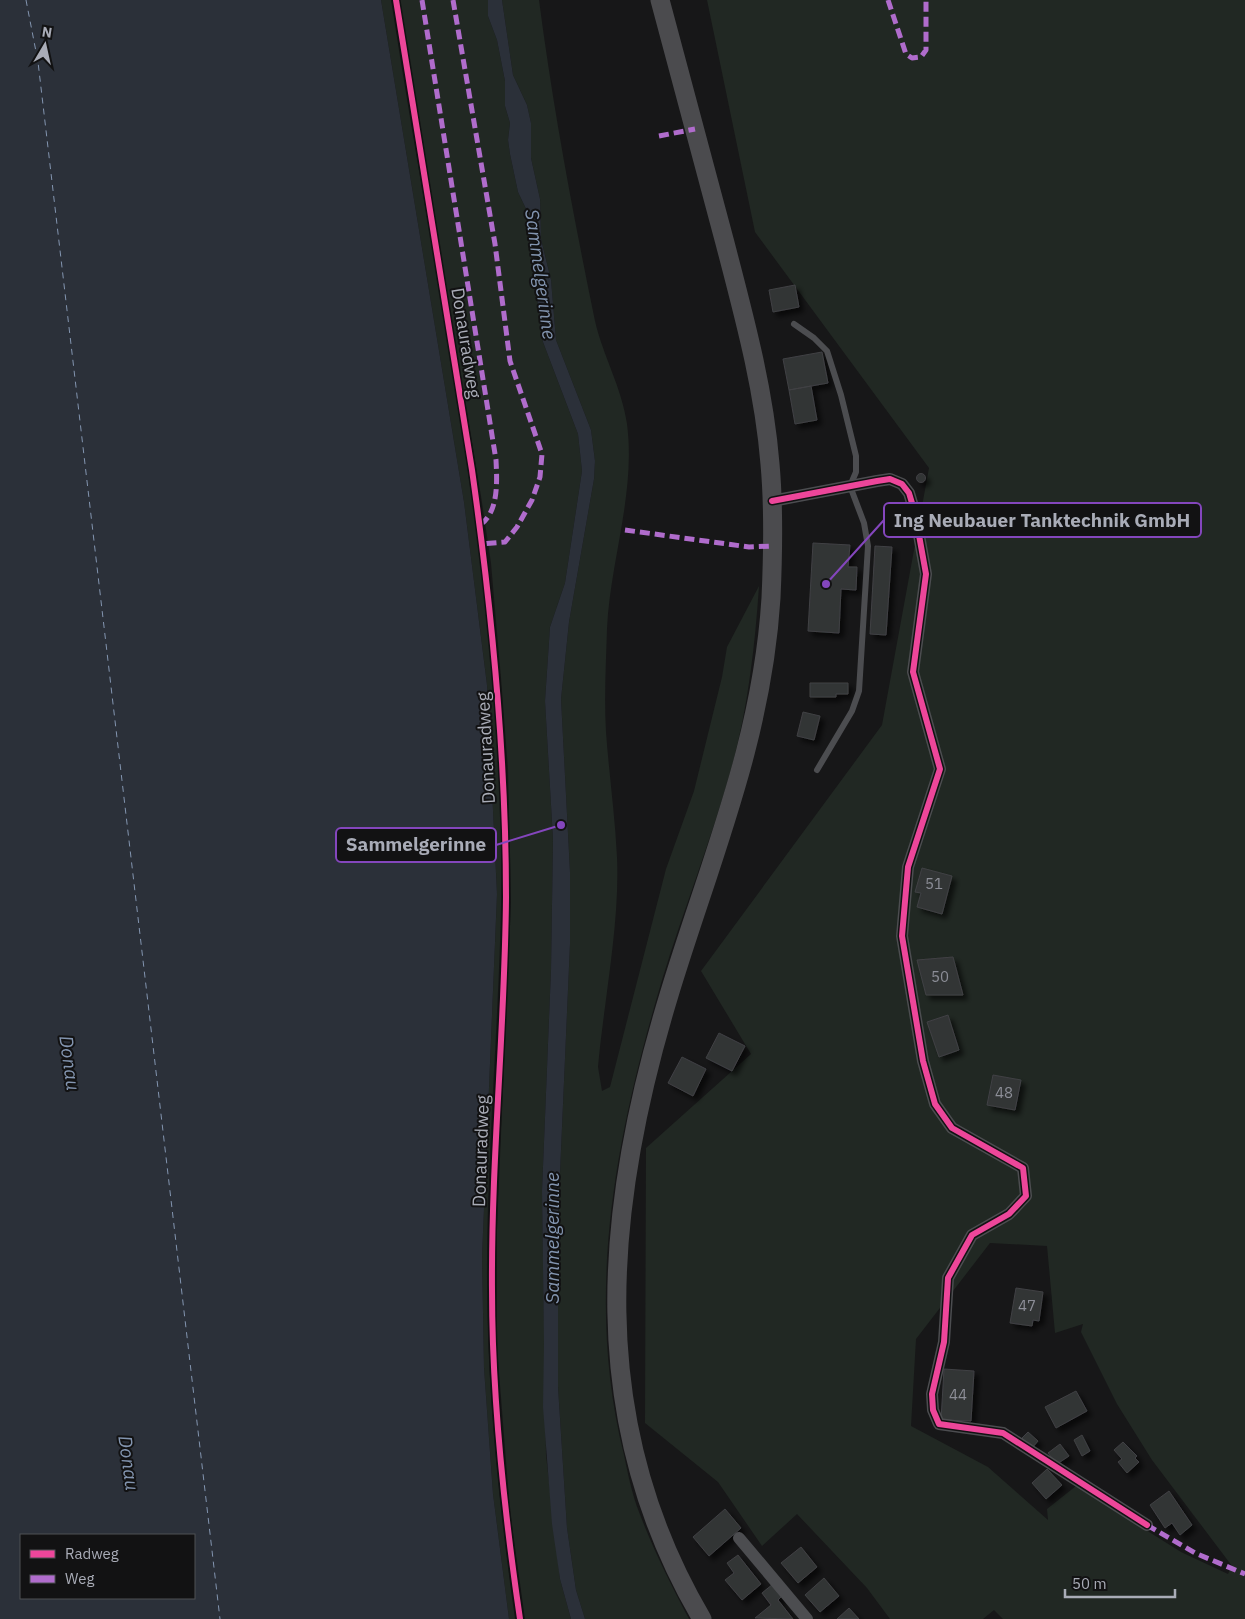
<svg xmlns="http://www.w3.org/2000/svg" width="1245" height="1619" font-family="'IBM Plex Sans',sans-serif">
	<defs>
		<filter id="shadow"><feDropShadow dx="4.5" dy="4.5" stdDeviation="2.5" flood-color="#0009"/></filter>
	</defs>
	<rect width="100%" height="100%" fill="#171718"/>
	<!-- green -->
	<path fill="#212823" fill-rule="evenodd" d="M381 0H391C431 260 488 523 500 786 507 944 488 1102 487 1260 486 1381 498 1500 515 1619H509L493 1494 484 1368 482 1257 497 894 487 685 464 502Z
		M398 0H488V16L497 40 505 81V106L510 123 508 140 510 154 518 192 528 213V230L543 342 578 434 582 471 565 583 550 627 545 701 553 839 551 970 542 1191 546 1455 560 1579 571 1619H525L510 1511 497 1347V1228L511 902 508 769 501 678 491 563 481 496Z
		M502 0H539C553 108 573 214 595 321 603 356 622 388 627 424 636 493 610 561 607 629 606 663 604 698 606 732 609 774 615 815 617 857 620 923 604 1000 598 1067L602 1091 610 1087 666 869 694 791 722 677 727 647 759 586C755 646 748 707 732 766 712 838 684 908 662 980 616 1135 584 1295 624 1455 628 1474 632 1494 639 1512 653 1549 671 1585 689 1619H585L576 1590 567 1528 558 1387V1219L570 944V872L561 699 569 622 594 479 595 461 591 430 556 340 551 280 541 239 540 199 531 158V123L527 105 513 75Z
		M707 0H1245V1619H1003L994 1610 983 1619H890L867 1588 797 1514 762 1546 718 1482 645 1423 646 1148 751 1054 701 971 882 725 929 468 755 232ZM990 1243 1047 1246 1055 1333 1083 1324 1081 1332 1117 1404 1152 1460 1232 1566 1228 1574 1181 1552 1076 1486 1047 1509 1048 1520 988 1467 911 1426 916 1339Z"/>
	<!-- water -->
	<path fill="#2b3039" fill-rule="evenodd" d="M0 0H381L464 502 487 685 497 894 482 1257 484 1368 493 1494 509 1619H0ZM194 1535V1598H21V1535Z
		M488 0H502L513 75 527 105 531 123V158L540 199 541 239 551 280 556 340 591 430 595 461 594 479 569 622 561 699 570 872V944L558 1219V1387L567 1528 576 1590 585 1619H571L560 1579 552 1524 543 1407 544 1344 542 1191 551 970 553 839 545 701 550 627 565 583 582 471 578 434 543 342 528 230V213L518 192 510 154 508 140 510 123 505 106V81L497 40 488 16Z"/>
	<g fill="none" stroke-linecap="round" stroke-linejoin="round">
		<!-- ferry -->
		<path stroke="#8395b0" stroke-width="1" stroke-dasharray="6 5" stroke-linecap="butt" d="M26 0 38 62 220 1619"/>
	</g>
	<!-- building -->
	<path fill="#333436" stroke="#404144" filter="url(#shadow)" d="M795 285 799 307 773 312 769 290Z
		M822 352 828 383 789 390 783 359Z
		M811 386 817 420 795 424 789 390Z
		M916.5 478a4.5 4.5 0 1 1 9 0a4.5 4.5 0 1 1-9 0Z
		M813 543 850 545 848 567H857L856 590 841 589 839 633 808 631Z
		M875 546 892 547 886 635 870 634Z
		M810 683H848V694H836V697H810Z
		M803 712 820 716 814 740 797 736Z
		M922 868 952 876 942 914 917 907 921 893 915 892Z
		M953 957 963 995H926L917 960Z
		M948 1015 959 1050 939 1057 927 1022Z
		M719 1033 745 1046 732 1071 706 1058Z
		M682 1057 706 1069 693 1096 668 1083Z
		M993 1075 1021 1080 1015 1110 987 1105Z
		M1016 1288 1043 1292 1039 1321 1033 1320 1032 1326 1010 1323Z
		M944 1369 974 1371 971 1421 941 1420Z
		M1076 1391 1087 1411 1056 1428 1045 1407Z
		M1028 1432 1038 1441 1032 1448 1022 1438Z
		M1082 1435 1090 1451 1082 1456 1074 1440Z
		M1123 1442 1137 1456 1135 1458 1139 1462 1127 1473 1118 1462 1122 1459 1114 1450Z
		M1060 1444 1069 1456 1057 1464 1048 1453Z
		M1047 1469 1062 1485 1046 1499 1032 1483Z
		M1169 1491 1192 1525 1180 1535 1172 1523 1165 1528 1150 1505Z
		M725 1509 741 1528 709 1556 693 1537Z
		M801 1547 817 1567 798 1583 781 1563Z
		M738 1555 761 1584 742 1600 725 1580 734 1573 727 1563Z
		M824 1578 839 1596 820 1612 805 1595Z
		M773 1584 782 1596 778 1600 793 1619 755 1618 771 1605 762 1593Z
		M849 1608 859 1619H837Z"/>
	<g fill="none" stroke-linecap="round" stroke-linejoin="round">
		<!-- lane -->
		<path stroke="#4c4d50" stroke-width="6" d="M794 324 814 338 827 351 841 395 856 456V472L850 486 864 523 868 546 859 691 852 711 817 770"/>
		<!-- street -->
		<path stroke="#4c4d50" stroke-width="12" d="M772 501 877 481 890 479 902 484 909 493 915 513 926 574 913 672 940 769 908 867 902 936 923 1061 935 1104 952 1128 1023 1168 1026 1196 1009 1214 972 1235 948 1278 944 1342 932 1394 933 1410 939 1424 1003 1433 1147 1525
			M739 1538 807 1619"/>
		<!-- secondary -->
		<path stroke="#4b4b4e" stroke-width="19" d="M660 0C681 81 703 162 725 243 744 316 764 389 770 464 774 508 773 554 771 598 762 742 710 860 669 995 604 1208 584 1419 702 1619"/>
		<!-- quiet -->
		<path stroke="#b06ccc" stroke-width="5" stroke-dasharray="10 5" stroke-linecap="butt" d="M422 0 496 460C497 481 499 512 480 525
			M453 0 495 244 510 361 542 454 540 477 532 500 517 527 505 542 482 544
			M888 0 906 54 912 58 921 57 926 50V0
			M659 136 695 129
			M625 530 749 547 772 546
			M1147 1525 1195 1553 1245 1574"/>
		<!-- cycleway casing -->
		<g stroke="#121213" stroke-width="9">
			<path id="cycleway" d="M396 0 472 470C492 611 506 753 506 897 505 1028 491 1159 492 1290 492 1400 504 1510 520 1619
				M772 501 877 481 890 479 902 484 909 493 915 513 926 574 913 672 940 769 908 867 902 936 923 1061 935 1104 952 1128 1023 1168 1026 1196 1009 1214 972 1235 948 1278 944 1342 932 1394 933 1410 939 1424 1003 1433 1147 1525"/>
		</g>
		<!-- cycleway -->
		<use href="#cycleway" stroke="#ed469a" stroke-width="6"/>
	</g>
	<g text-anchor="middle" stroke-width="4" stroke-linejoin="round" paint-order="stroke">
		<!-- number labels -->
		<g font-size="15" fill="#8c8e97">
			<text x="934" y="889">51</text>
			<text x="940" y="982">50</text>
			<text x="1004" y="1098">48</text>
			<text x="1027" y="1311">47</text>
			<text x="958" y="1400">44</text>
		</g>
		<!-- street labels -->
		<g font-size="18" fill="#a9acb7" stroke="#121213">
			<text transform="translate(466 343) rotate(81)" y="6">Donauradweg</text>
			<text transform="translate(486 748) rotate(-93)" y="6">Donauradweg</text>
			<text transform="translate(481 1151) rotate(-88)" y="6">Donauradweg</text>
		</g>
		<!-- water labels -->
		<g font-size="19" font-style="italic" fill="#8395b0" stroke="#121213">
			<text transform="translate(541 274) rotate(82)" y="7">Sammelgerinne</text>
			<text transform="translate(70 1063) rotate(82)" y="7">Donau</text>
			<text transform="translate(552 1238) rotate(-90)" y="7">Sammelgerinne</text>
			<text transform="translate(129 1463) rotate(82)" y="7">Donau</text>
		</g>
	</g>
	<!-- callouts -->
	<path fill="none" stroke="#8446bd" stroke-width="2" d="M826 584L884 520M561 825L496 845"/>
	<g fill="#8446bd" stroke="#121213" stroke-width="2">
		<circle cx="826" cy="584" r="5"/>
		<circle cx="561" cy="825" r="5"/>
	</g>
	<g fill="#121213" stroke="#8446bd" stroke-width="2">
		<rect x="884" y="503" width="317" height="34" rx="5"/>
		<rect x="336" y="828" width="160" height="34" rx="5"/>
	</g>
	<g font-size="19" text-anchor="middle" font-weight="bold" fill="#a9acb7">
		<text x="1042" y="527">Ing Neubauer Tanktechnik GmbH</text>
		<text x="416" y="851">Sammelgerinne</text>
	</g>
	<!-- legend -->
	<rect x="20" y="1534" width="175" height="65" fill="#121213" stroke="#4e5055"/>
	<rect x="30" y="1550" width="25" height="8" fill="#ed469a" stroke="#4e5055"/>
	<text x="65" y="1559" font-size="15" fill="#a9acb7">Radweg</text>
	<rect x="30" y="1575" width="25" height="8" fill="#b06ccc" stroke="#4e5055"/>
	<text x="65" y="1584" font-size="15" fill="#a9acb7">Weg</text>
	<!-- north arrow -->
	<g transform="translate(45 45) rotate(9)" stroke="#121213" stroke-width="4" paint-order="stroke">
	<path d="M0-4L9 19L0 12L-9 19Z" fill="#a9acb7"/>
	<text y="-8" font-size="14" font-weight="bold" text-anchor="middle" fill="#a9acb7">N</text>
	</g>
	<!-- scale -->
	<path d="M1065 1589v8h110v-8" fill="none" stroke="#a9acb7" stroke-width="2.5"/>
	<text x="1072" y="1589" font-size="15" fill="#a9acb7" stroke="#121213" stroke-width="4" paint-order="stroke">50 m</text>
</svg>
